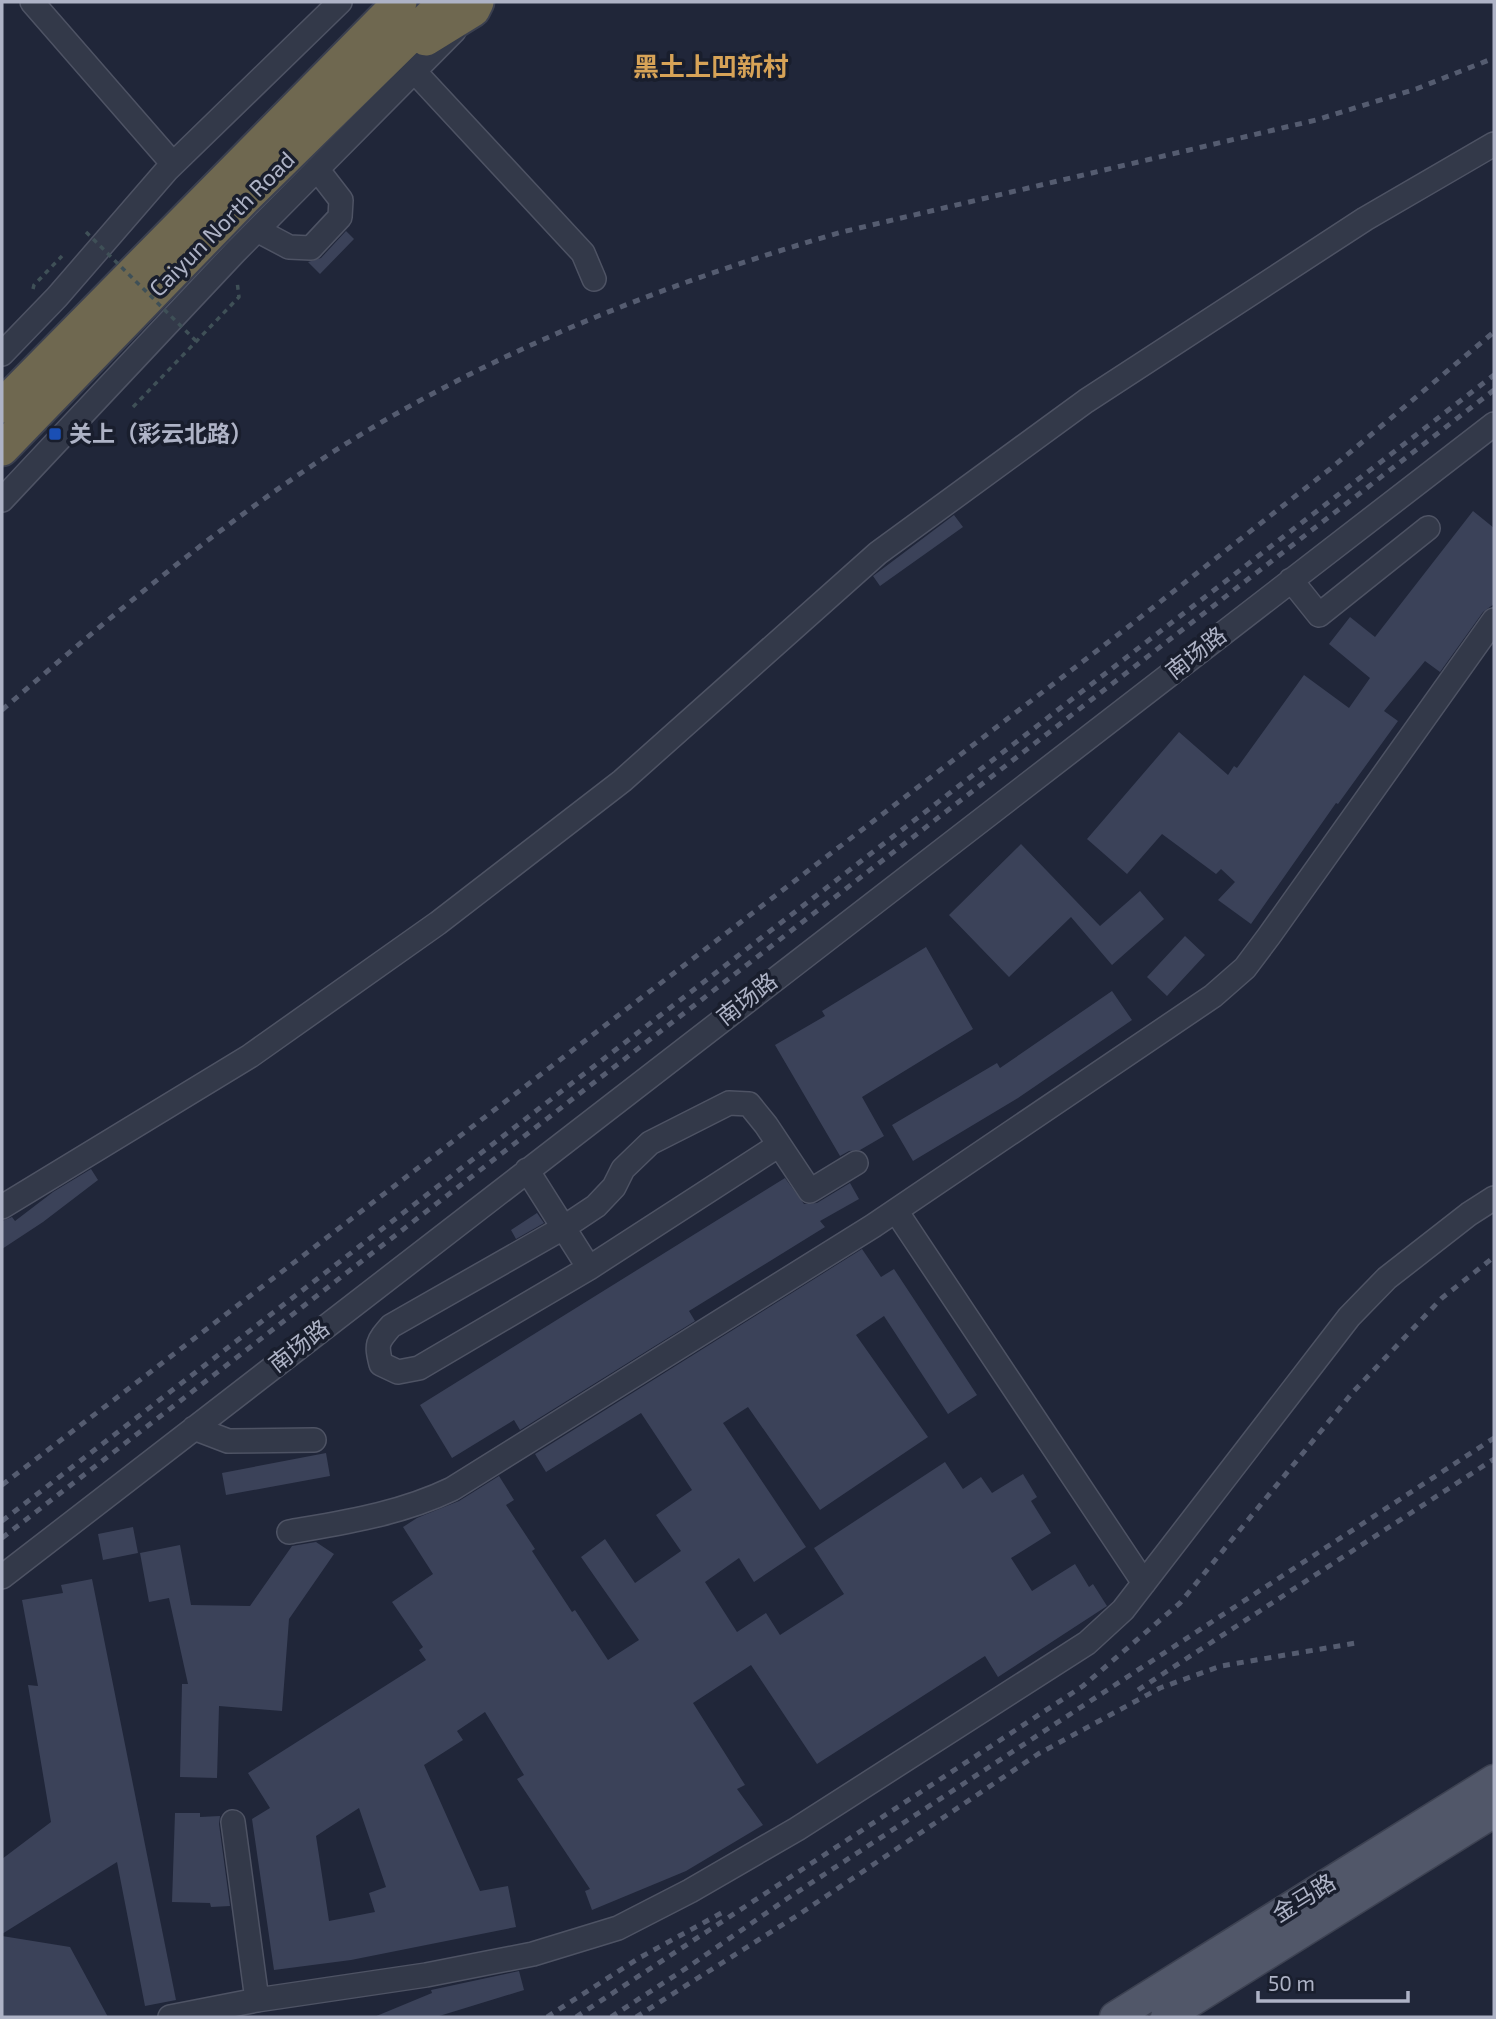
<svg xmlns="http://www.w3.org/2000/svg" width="1496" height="2019" font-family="'Exo 2','Noto Sans SC',sans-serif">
	<rect width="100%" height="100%" fill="#202639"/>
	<!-- building -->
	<path fill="#3b4259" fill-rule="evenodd" d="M346 231 354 239 320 274 308 262 321 258Z
		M1473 511 1494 528V604L1483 612 1440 672 1425 661 1384 711 1398 721 1338 804 1336 803 1251 924 1218 900 1235 882 1221 869 1216 874 1162 834 1127 874 1087 839 1179 732 1228 775 1234 766 1237 768 1304 675 1349 708 1370 678 1329 644 1350 617 1375 637Z
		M954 515 963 527 880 586 873 576Z
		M1021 844 1100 926 1140 891 1164 919 1112 965 1071 917 1009 977 949 915Z
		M1185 936 1205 955 1167 996 1147 977Z
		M926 947 973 1029 862 1097 884 1136 860 1150 849 1151 840 1156 775 1045 825 1016 822 1011Z
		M1112 991 1132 1020 1018 1098 913 1161 892 1125 997 1063 1000 1068Z
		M91 1169 98 1180 43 1222 2 1249V1221L12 1217 15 1221 53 1192Z
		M785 1178 804 1204 817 1203 850 1183 859 1199 820 1221 825 1227 689 1311 695 1321 520 1430 514 1420 452 1458 420 1405Z
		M537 1213 544 1223 516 1239 511 1230Z
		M862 1249 881 1277 894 1269 977 1395 948 1414 884 1316 856 1335 928 1437 820 1510 748 1407 723 1423 806 1547 754 1582 739 1558 705 1582 737 1632 766 1613 780 1635 844 1594 814 1548 945 1462 963 1489 981 1477 992 1493 1023 1474 1037 1497 1031 1501 1051 1533 1011 1558 1032 1591 1075 1564 1089 1587 1093 1584 1107 1606 998 1677 985 1656 817 1764 751 1665 693 1703 745 1785 737 1789 763 1825 686 1871 592 1910 585 1891 590 1889 517 1779 524 1775 485 1712 457 1731 463 1740 424 1765 480 1891 508 1886 516 1927 351 1960 274 1970 252 1819 270 1808 248 1773 426 1660 419 1650 423 1647 392 1602 433 1574 403 1527 417 1518 459 1501 499 1476 514 1500 506 1505 535 1549 532 1551 572 1612 575 1610 608 1660 639 1640 581 1557 605 1539 635 1583 681 1551 656 1515 692 1490 641 1413 546 1472 535 1454ZM359 1808 386 1887 369 1893 375 1912 329 1921 316 1836Z
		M326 1453 330 1476 226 1495 222 1473Z
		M133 1527 138 1553 103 1560 98 1534Z
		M316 1542 334 1554 289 1619 282 1711 219 1706 217 1778 180 1777 182 1684H188L169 1598 149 1602 140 1553 180 1545 191 1605 250 1606 292 1546Z
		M92 1579 176 2000 145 2006 117 1862 2 1934V1859L51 1822 28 1685 38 1686 22 1600 63 1593 61 1585Z
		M175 1813H200V1817L220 1816 219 1824 230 1906 211 1907 210 1903 172 1902Z
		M2 1936 70 1947 108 2017H2Z
		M519 1971 524 1990 436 2017H374L432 1993 431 1990Z"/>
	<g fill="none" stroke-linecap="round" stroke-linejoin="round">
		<!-- minor casing -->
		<g stroke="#4e5364" stroke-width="26">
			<path id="minor" d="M32 2 173 164
				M415 72 583 253 594 279
				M257 230 289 247 311 248 340 217 341 200 317 169
				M2 354 57 297 167 170 340 2
				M2 500 235 252 454 31
				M1291 580 1319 615 1428 528
				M779 1145 589 1268 419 1368 398 1372 381 1364C376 1344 377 1342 391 1326L563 1228 596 1206 614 1187 623 1169 650 1143 729 1103 749 1104 766 1125 810 1191 856 1163
				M527 1170 589 1268
				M2 1207 250 1056 438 923 622 781 878 553 1086 401 1365 219 1494 144
				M896 1211 1144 1583
				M194 1428 228 1441 314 1440
				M289 1532C346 1522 400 1514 452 1489L873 1226 1213 996 1245 968 1269 936 1494 620
				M2 1577 1494 424
				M233 1822 257 2000
				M170 2017 257 2000 426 1975 533 1954 618 1928 690 1891 797 1829 1087 1643 1123 1610 1349 1317 1387 1278 1469 1214 1494 1198"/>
		</g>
		<!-- major casing -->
		<g stroke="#3d4252" stroke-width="33">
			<path id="major" d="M1115 2017 1494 1780
				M1166 2017 1494 1812"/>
		</g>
		<!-- highway casing -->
		<g stroke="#3b4050" stroke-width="37">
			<path id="highway" d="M426 39 473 10 477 2
				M2 406 400 2
				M2 449 244 199 445 2"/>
		</g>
		<!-- path -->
		<path stroke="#3f5057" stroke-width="3.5" stroke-dasharray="5 5" stroke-linecap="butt" d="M33 289 34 285 62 256
			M133 407 239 297 237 281"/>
		<!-- minor -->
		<use href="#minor" stroke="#333949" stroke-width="23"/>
		<!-- major -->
		<use href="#major" stroke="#515769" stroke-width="30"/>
		<!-- highway -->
		<use href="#highway" stroke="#6f6850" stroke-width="33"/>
		<!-- rail -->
		<path stroke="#555c70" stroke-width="5" stroke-dasharray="7 7" stroke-linecap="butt" d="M2 710C102 624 202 539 313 465 474 358 656 286 842 232L1316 120 1416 89 1494 58
			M2 1485 1128 627 1330 469 1494 332
			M2 1521 1494 375
			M2 1538 1494 390
			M1138 1690 1494 1459
			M785 1900 1494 1438
			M547 2017 639 1958 725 1911
			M576 2017 1083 1686 1180 1603 1353 1392 1442 1298 1494 1257
			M611 2017 688 1967 791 1896
			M636 2017 798 1915 1038 1754 1160 1688 1221 1666 1356 1643"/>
		<!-- path-bridge -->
		<path stroke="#3f5057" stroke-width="3.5" stroke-dasharray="5 5" stroke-linecap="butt" d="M86 232 197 342"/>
	</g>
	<!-- markers -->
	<rect fill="#1a4fb4" stroke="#191e2d" stroke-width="2.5" x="48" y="427" width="14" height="14" rx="3.5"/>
	<g text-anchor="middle" stroke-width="7" stroke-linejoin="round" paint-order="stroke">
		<!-- street labels -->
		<g font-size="23" fill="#aeb3c6" stroke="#191e2d">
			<text transform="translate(222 224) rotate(-45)" y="8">Caiyun North Road</text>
			<text transform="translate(1196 653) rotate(-38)" y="8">南场路</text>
			<text transform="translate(747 999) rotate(-38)" y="8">南场路</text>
			<text transform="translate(299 1346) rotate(-38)" y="8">南场路</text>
			<text transform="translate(1304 1898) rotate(-32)" y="8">金马路</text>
		</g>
		<!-- poi labels -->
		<g font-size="23" font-weight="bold" fill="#aeb3c6" stroke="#191e2d" text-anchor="start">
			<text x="69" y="442">关上（彩云北路）</text>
		</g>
		<!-- quarter labels -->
		<g font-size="26" font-weight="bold" fill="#d7a357" stroke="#191e2d">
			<text x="711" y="76">黑土上凹新村</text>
		</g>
	</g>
	<!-- border -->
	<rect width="1496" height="2019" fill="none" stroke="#aeb3c6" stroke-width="7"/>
	<!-- scale -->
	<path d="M1258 1991v10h150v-10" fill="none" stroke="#aeb3c6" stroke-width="3.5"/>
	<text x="1268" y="1991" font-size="21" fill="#aeb3c6" stroke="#191e2d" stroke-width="5" paint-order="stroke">50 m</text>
</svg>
